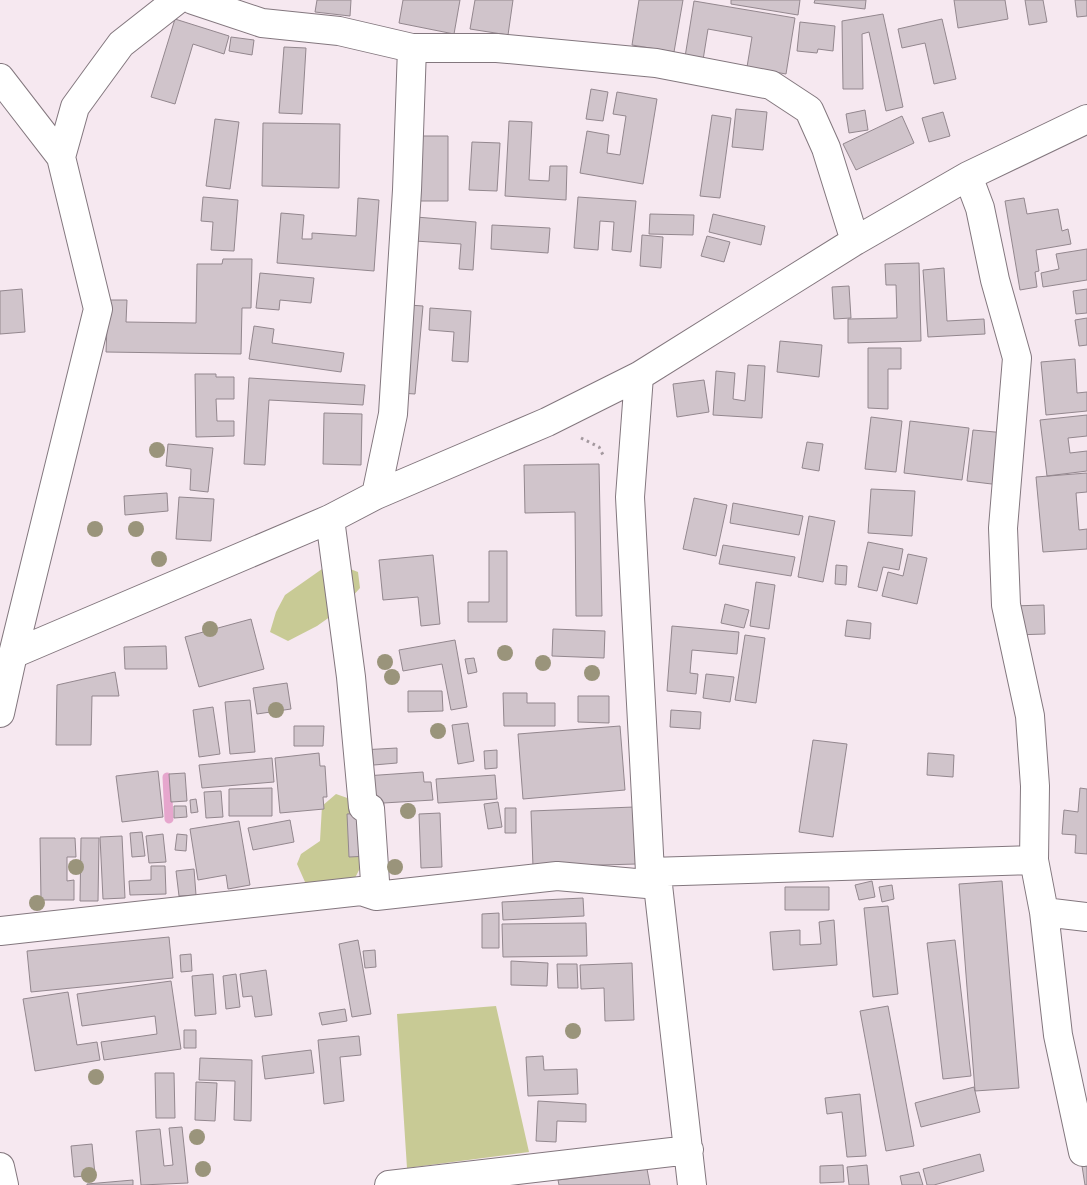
<svg xmlns="http://www.w3.org/2000/svg" width="1087" height="1185" font-family="'Playfair Display',serif">
	<rect width="100%" height="100%" fill="#f6e8f0"/>
	<!-- green -->
	<path fill="#c8ca95" d="M332 562 358 572 360 588 341 609 317 626 288 641 270 632 276 612 285 595Z
		M336 794 353 800 361 866 354 880 323 888 305 882 297 864 301 854 320 841 322 806Z
		M496 1006 529 1152 407 1168 397 1014Z"/>
	<g fill="none" stroke-linecap="round" stroke-linejoin="round">
		<!-- stream -->
		<path stroke="#e6a6cd" stroke-width="9" d="M167 777 169 819"/>
	</g>
	<!-- building -->
	<path fill="#d0c4cb" stroke="#93878e" d="M317 0H351L350 16 315 12Z
		M403 0H460L454 34 399 23Z
		M475 0H513L508 35 470 29Z
		M639 0H683L674 52 632 45Z
		M731 0H800L798 15 731 4Z
		M815 0H866L865 9 814 3Z
		M954 0H1005L1008 19 958 28Z
		M1025 0H1043L1047 22 1029 25Z
		M1075 0H1087V16L1077 17Z
		M694 1 795 18 786 74 747 67 752 37 708 29 703 60 685 57Z
		M883 14 903 107 886 111 869 32 862 34 863 89H843L842 21Z
		M175 19 229 36 224 54 193 44 175 104 151 97Z
		M942 19 956 79 934 84 925 43 902 48 898 29Z
		M800 22 835 26 833 51 818 49 817 53 797 51Z
		M231 37 254 40 252 55 229 51Z
		M284 47 306 48 302 114 279 113Z
		M591 89 608 92 603 121 586 119Z
		M617 92 657 99 643 184 580 173 587 131 609 135 607 153 620 155 626 116 613 114Z
		M736 109 767 112 763 150 732 147Z
		M865 110 868 130 849 133 846 114Z
		M943 112 950 136 929 142 922 118Z
		M712 115 731 118 720 198 700 196Z
		M902 116 914 143 856 170 843 144Z
		M215 119 239 122 230 189 206 186Z
		M509 121 532 122 529 180 549 181 550 166H567L566 200 505 196Z
		M263 123 340 124 339 188 262 186Z
		M419 136H448V201H419Z
		M472 142 500 143 497 191 469 190Z
		M203 197 238 200 234 251 211 250 213 222 201 221Z
		M578 197 636 201 631 252 612 250 614 222 600 221 598 250 574 248Z
		M358 198 379 200 374 271 277 263 281 213 304 215 302 239H312V233L356 236Z
		M1024 198 1027 214 1058 209 1062 231 1068 229 1071 244 1036 250 1039 271 1035 272 1037 287 1020 290 1005 201Z
		M650 214 694 215 693 235 649 234Z
		M713 214 765 226 761 245 709 232Z
		M416 217 476 222 473 270 459 269 461 244 415 241Z
		M492 225 550 228 548 253 491 249Z
		M642 235 663 237 661 268 640 266Z
		M707 236 730 242 724 262 701 256Z
		M1087 249V280L1043 287 1041 273 1059 269 1056 254Z
		M223 259H252L251 308H242L241 354 106 352 108 300H127L126 322 196 323 197 264H222Z
		M919 263 921 341 848 343V319L897 318 896 285H886L885 264Z
		M944 268 947 321 984 319 985 334 928 337 923 270Z
		M260 273 314 278 311 303 280 300 279 310 256 308Z
		M849 286 851 318 834 319 832 287Z
		M22 289 25 332 0 334V291Z
		M1087 289V313L1076 314 1073 291Z
		M409 305 423 306 415 394 400 393Z
		M430 308 471 311 468 362 452 361 454 332 429 330Z
		M1087 318V345L1079 346 1075 320Z
		M254 326 274 329 272 343 344 353 341 372 249 359Z
		M780 341 822 345 819 377 777 372Z
		M868 348H901V369H888V409L868 408Z
		M1075 359 1077 393 1087 392V411L1046 415 1041 362Z
		M748 365 765 366 762 418 713 415 716 371 735 373 733 399 745 401Z
		M195 374H216V377H234V399H216L217 421H234V436L196 437Z
		M249 378 365 385 363 405 269 400 265 465 244 464Z
		M704 380 709 412 677 417 673 384Z
		M324 413 362 414 361 465 323 464Z
		M1087 415V436L1068 438 1070 453 1087 451V471L1047 476 1040 420Z
		M871 417 902 421 896 472 865 469Z
		M910 421 969 428 962 480 904 473Z
		M973 430 1006 433 1000 485 967 481Z
		M807 442 823 444 819 471 802 468Z
		M168 444 213 448 208 492 190 490 191 469 166 466Z
		M599 464 602 616H576L575 512 525 513 524 465Z
		M1087 473V492L1076 493 1079 530 1087 529V549L1043 552 1036 477Z
		M871 489 915 491 912 536 868 533Z
		M167 493 168 511 125 515 124 496Z
		M179 497 214 499 211 541 176 539Z
		M694 498 727 505 716 556 683 549Z
		M733 503 803 516 799 535 730 523Z
		M809 516 835 521 823 582 798 577Z
		M868 542 903 549 899 570 883 567 877 591 858 587Z
		M723 545 795 557 791 576 719 564Z
		M489 551H507V622H468V602H489Z
		M908 554 927 558 917 604 882 596 888 572 903 576Z
		M433 555 440 624 421 626 418 597 383 600 379 560Z
		M836 565 847 566 846 585 835 584Z
		M756 582 775 585 769 629 750 626Z
		M725 604 749 610 744 628 721 623Z
		M1044 605 1045 634 1014 635 1012 606Z
		M251 619 264 669 199 687 185 637Z
		M847 620 871 623 870 639 845 636Z
		M672 626 739 632 737 654 692 650 690 673 698 674 696 694 667 691Z
		M553 629 605 631 604 658 552 656Z
		M745 635 765 638 756 703 735 700Z
		M455 640 467 707 451 710 442 664 403 671 399 650Z
		M166 646 167 669H125L124 647Z
		M474 658 477 672 468 674 465 659Z
		M115 672 119 696H92L91 745H56L57 685Z
		M706 674 734 677 730 702 703 698Z
		M287 683 291 709 257 714 253 688Z
		M408 691H442L443 711 408 712Z
		M503 693H527V703H555V726H504Z
		M578 696H609V723L578 722Z
		M250 700 255 752 230 754 225 702Z
		M213 707 220 754 199 757 193 710Z
		M671 710 701 712 700 729 670 727Z
		M468 723 474 761 458 764 452 725Z
		M294 726H324L323 746H294Z
		M620 726 625 790 523 799 518 734Z
		M813 740 847 744 833 837 799 832Z
		M397 748V763L362 766 361 750Z
		M497 750V768L485 769 484 751Z
		M319 753 320 766H325L327 797H323L324 809 280 813 275 758Z
		M928 753 954 755 953 777 927 775Z
		M272 758 274 782 202 788 199 765Z
		M158 771 163 817 122 822 116 776Z
		M423 772 424 782H431L433 800 367 804 365 776Z
		M185 773 187 801 171 802 169 774Z
		M495 775 497 799 438 803 436 779Z
		M272 788V816H229V789Z
		M1080 788 1087 789V854L1075 853 1076 835 1062 834 1064 810 1078 812Z
		M221 791 223 817 206 818 204 792Z
		M196 799 198 812 191 813 190 800Z
		M498 802 502 827 488 829 484 804Z
		M174 806H186L187 817 174 818Z
		M634 807 636 864 533 867 531 811Z
		M505 808H516V833H505Z
		M366 813 369 856 349 857 347 814Z
		M440 813 442 867 421 868 419 814Z
		M290 820 294 842 253 850 248 828Z
		M239 821 250 885 228 889 226 875 198 880 190 829Z
		M142 832 145 856 132 857 130 833Z
		M163 834 166 862 149 863 146 836Z
		M177 834 187 835 186 851 175 850Z
		M122 836 125 898 103 899 100 837Z
		M40 838H75L76 857H67V881L74 880V900H41Z
		M81 838H99L98 901H80Z
		M151 866H165L166 894 130 895 129 881 151 880Z
		M194 869 196 895 179 896 176 871Z
		M872 881 875 897 859 900 855 885Z
		M1002 881 1019 1088 975 1091 959 884Z
		M892 885 894 899 882 902 879 887Z
		M785 887H829V910H785Z
		M583 898 584 916 503 920 502 902Z
		M888 906 898 994 873 997 864 908Z
		M499 913V948H482V914Z
		M834 920 837 965 773 970 770 932 800 930V945L821 944 819 922Z
		M586 923 587 956 503 957 502 924Z
		M169 937 173 978 31 992 27 951Z
		M358 940 371 1014 352 1017 339 944Z
		M955 940 971 1076 943 1079 927 943Z
		M375 950 376 967 365 968 363 951Z
		M191 954 192 971 181 972 180 955Z
		M511 961 548 963 547 986 511 985Z
		M632 963 634 1020 605 1021 604 988 581 989 580 965Z
		M557 964H577L578 988H558Z
		M266 970 272 1015 255 1017 252 996 243 997 240 974Z
		M213 974 216 1014 195 1016 192 976Z
		M236 974 240 1007 226 1009 223 976Z
		M171 981 181 1049 104 1060 101 1042 157 1034 155 1016 82 1026 77 994Z
		M68 992 77 1045 97 1042 100 1060 35 1071 23 999Z
		M888 1006 914 1146 886 1151 860 1011Z
		M345 1009 347 1021 322 1025 319 1013Z
		M184 1030H196V1048H184Z
		M359 1036 361 1055 340 1057 344 1101 324 1104 318 1040Z
		M311 1050 314 1073 265 1079 262 1056Z
		M543 1056 544 1070 577 1069 578 1094 528 1096 526 1057Z
		M200 1058 252 1060 251 1121 234 1120 235 1081 199 1080Z
		M155 1073H174L175 1118H156Z
		M196 1082 217 1083 215 1121 195 1120Z
		M974 1087 980 1112 921 1127 915 1103Z
		M860 1094 866 1156 847 1157 842 1112 827 1114 825 1098Z
		M538 1101 586 1104V1122L557 1121 556 1142 536 1141Z
		M182 1127 188 1183 141 1185 136 1131 160 1129 164 1166 173 1165 169 1128Z
		M92 1144 95 1175 74 1177 71 1146Z
		M980 1154 984 1171 934 1185H927L923 1169Z
		M843 1165 844 1182 820 1183V1166Z
		M867 1165 869 1185H849L847 1167Z
		M1087 1165V1185H1085L1082 1166Z
		M647 1169 650 1185H559L558 1180Z
		M919 1172 923 1185H902L900 1176Z
		M133 1180V1185H87V1184Z"/>
	<g fill="none" stroke-linecap="round" stroke-linejoin="round">
		<!-- minor casing -->
		<g stroke="#83777e" stroke-width="30">
			<path id="minor" d="M193 0 262 23 339 31 412 48H497L656 63 771 85 809 110 826 148 855 241
				M0 78 61 157 98 309 13 654 0 713
				M61 157 75 107 99 74 121 44 177 0
				M968 176 980 208 995 280 1017 358 1003 528 1006 605 1030 716 1035 786 1034 860 1044 912 1058 1035 1083 1152
				M639 376 630 497 650 872 658 885 692 1185
				M376 495 393 414 407 190 412 48
				M330 519 351 677 363 807 370 808 376 896
				M13 654 330 519 376 495 547 422 639 376 855 241 968 176 1087 119
				M650 872 1034 860
				M1044 912 1087 917
				M0 931 361 891 376 896 557 876 658 885
				M0 1167 4 1185
				M389 1185 689 1150"/>
		</g>
		<!-- path -->
		<path stroke="#a3989e" stroke-width="3" stroke-dasharray="2.5 4" stroke-linecap="butt" d="M581 438 599 447 603 455"/>
		<!-- minor -->
		<use href="#minor" stroke="#fff" stroke-width="28"/>
	</g>
	<!-- trees -->
	<g fill="#9a947b">
		<circle cx="157" cy="450" r="8"/>
		<circle cx="95" cy="529" r="8"/>
		<circle cx="136" cy="529" r="8"/>
		<circle cx="159" cy="559" r="8"/>
		<circle cx="210" cy="629" r="8"/>
		<circle cx="505" cy="653" r="8"/>
		<circle cx="385" cy="662" r="8"/>
		<circle cx="543" cy="663" r="8"/>
		<circle cx="592" cy="673" r="8"/>
		<circle cx="392" cy="677" r="8"/>
		<circle cx="276" cy="710" r="8"/>
		<circle cx="438" cy="731" r="8"/>
		<circle cx="408" cy="811" r="8"/>
		<circle cx="76" cy="867" r="8"/>
		<circle cx="395" cy="867" r="8"/>
		<circle cx="37" cy="903" r="8"/>
		<circle cx="573" cy="1031" r="8"/>
		<circle cx="96" cy="1077" r="8"/>
		<circle cx="197" cy="1137" r="8"/>
		<circle cx="203" cy="1169" r="8"/>
		<circle cx="89" cy="1175" r="8"/>
	</g>
</svg>
